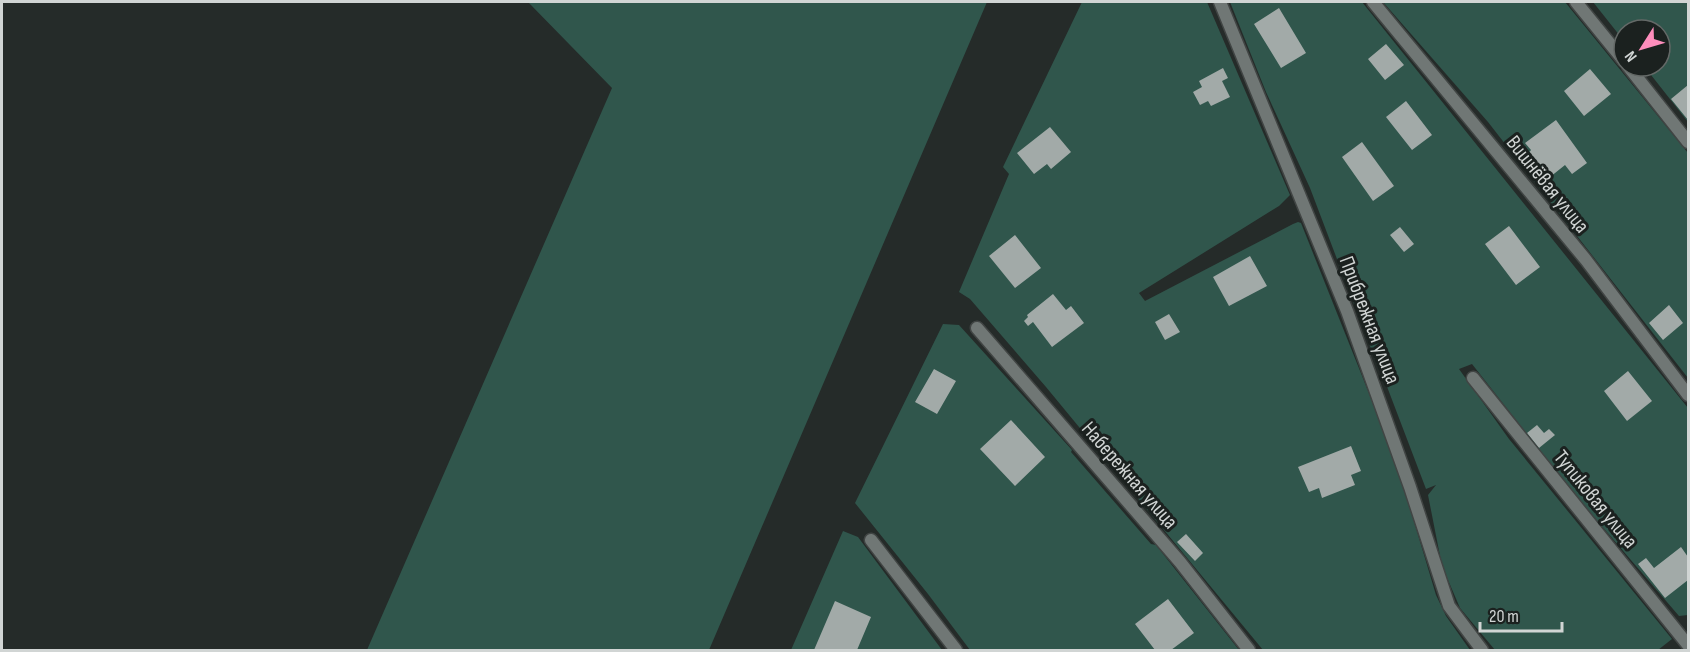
<svg xmlns="http://www.w3.org/2000/svg" width="1690" height="652" font-family="'Sofia Sans Condensed',sans-serif">
	<rect width="100%" height="100%" fill="#252b29"/>
	<!-- green -->
	<path fill="#30564c" d="M528 2H849L854 3 857 2H987L709 650H367L612 88Z
		M1082 2H1207L1290 195 1279 206 1139 293 1145 301 1293 224 1298 222 1301 223 1396 461 1436 595 1446 616 1470 650H1263L1046 387 970 299 959 292 1009 174 1003 167Z
		M1230 2H1362L1688 408V615L1679 616 1575 495 1472 364 1459 369 1509 439 1672 639 1658 650H1495L1460 608 1442 566 1428 495 1436 485 1426 489 1386 384 1387 382 1381 367H1378L1310 188 1266 92Z
		M1383 2H1565L1688 153V378L1488 122Z
		M1593 2H1688V122L1644 66H1660V30H1624V41Z
		M943 324 959 325 1072 450 1071 452 1151 544 1156 545 1239 650H970L928 594 855 503Z
		M843 531 858 537 942 650H791Z"/>
	<!-- building -->
	<path fill="#a2aaa8" d="M1279 8 1306 53 1281 68 1254 24Z
		M1386 44 1404 65 1385 80 1368 59Z
		M1223 68 1228 78 1222 81 1230 97 1211 106 1208 101 1200 105 1193 92 1202 87 1199 81Z
		M1590 69 1611 94 1584 116 1564 91Z
		M1688 85V120L1671 99Z
		M1406 101 1432 135 1412 150 1386 117Z
		M1556 120 1587 163 1572 174 1565 165 1550 177 1540 164 1531 167 1525 158 1531 150 1525 143Z
		M1050 127 1071 152 1051 169 1047 164 1034 174 1017 153Z
		M1362 142 1394 186 1373 201 1342 157Z
		M1509 226 1540 267 1516 285 1485 244Z
		M1400 227 1414 244 1404 252 1390 235Z
		M1015 235 1041 268 1015 288 989 256Z
		M1250 256 1267 286 1229 306 1213 277Z
		M1053 294 1066 310 1071 306 1084 323 1052 347 1033 322 1028 326 1024 321 1028 317 1027 315Z
		M1669 305 1683 323 1663 340 1649 323Z
		M1169 314 1180 332 1165 340 1155 322Z
		M934 369 956 381 937 414 915 402Z
		M1628 371 1652 401 1627 421 1604 391Z
		M1011 420 1045 457 1015 486 980 449Z
		M1537 425 1544 433 1549 429 1555 435 1539 448 1527 433Z
		M1351 446 1361 471 1351 475 1355 485 1322 498 1319 488 1309 492 1298 467Z
		M1186 534 1203 553 1195 561 1177 542Z
		M1681 547 1688 557V580L1665 598 1638 564 1646 558 1654 568Z
		M1168 599 1194 633 1171 650H1155L1135 624Z
		M835 601 871 617 857 650H814Z"/>
	<g fill="none" stroke-linecap="round" stroke-linejoin="round">
		<!-- service casing -->
		<g stroke="#414544" stroke-width="15">
			<path id="service" d="M1220 2 1347 311 1410 487 1449 606 1482 650
				M1373 2 1586 260 1688 395
				M1576 2 1624 61
				M1628 66 1688 142
				M977 328 1180 562 1249 650
				M1473 378 1688 645
				M871 540 956 650"/>
		</g>
		<!-- service -->
		<use href="#service" stroke="#707775" stroke-width="12"/>
	</g>
	<g text-anchor="middle" stroke-width="6" stroke-linejoin="round" paint-order="stroke">
		<!-- street labels -->
		<g font-size="21" fill="#d1d5d4" stroke="#1b211f">
			<text transform="translate(1548 184) rotate(51)" y="7">Вишнёвая улица</text>
			<text transform="translate(1370 320) rotate(69)" y="7">Прибрежная улица</text>
			<text transform="translate(1130 475) rotate(49)" y="7">Набережная улица</text>
			<text transform="translate(1596 499) rotate(51)" y="7">Тупиковая улица</text>
		</g>
	</g>
	<!-- border -->
	<rect width="1690" height="652" fill="none" stroke="#d1d5d4" stroke-width="6"/>
	<!-- north arrow -->
	<g transform="translate(1642 48) rotate(233)"><circle r="28" fill="#1b211f" stroke="#646967" stroke-width="1.5"/>
	<path d="M0-4.5L10 22L0 15L-10 22Z" fill="#fe8ebc"/>
	<text y="-9" font-size="16" font-weight="bold" text-anchor="middle" fill="#d1d5d4">N</text>
	</g>
	<!-- scale -->
	<path d="M1480 622v9h82v-9" fill="none" stroke="#d1d5d4" stroke-width="3"/>
	<text x="1489" y="622" font-size="18" fill="#d1d5d4" stroke="#1b211f" stroke-width="4.5" paint-order="stroke">20 m</text>
</svg>
